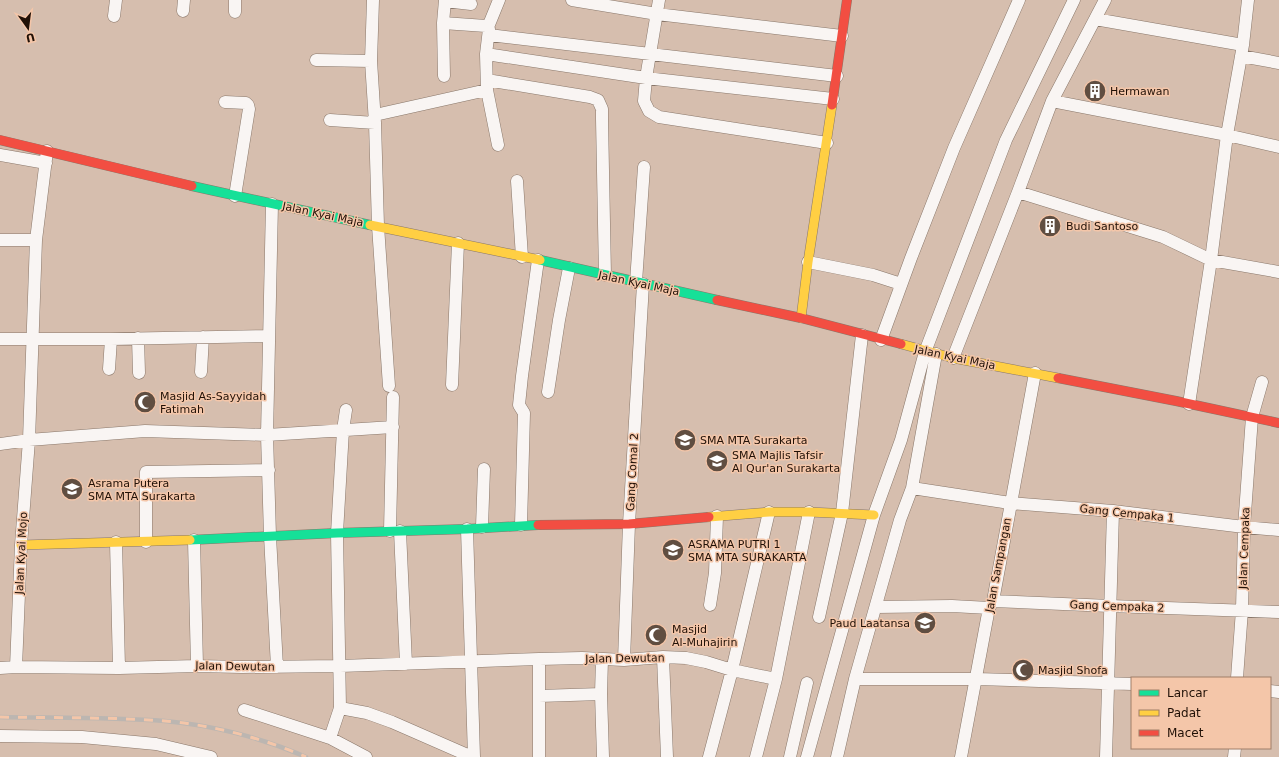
<svg xmlns="http://www.w3.org/2000/svg" width="1279" height="757" font-family="'DejaVu Sans',sans-serif">
	<rect width="100%" height="100%" fill="#d6beae"/>
	<g fill="none" stroke-linecap="round" stroke-linejoin="round">
		<!-- street casing -->
		<g stroke="#89776a" stroke-width="13">
			<path id="street" d="M235 0V12
				M373 0 371 61 375 123 378 226 389 386
				M445 0 443 23 486 26 489 29 486 54 487 90 498 145
				M572 0 657 14 842 36
				M659 0 646 78 644 101 649 111 659 117 827 143
				M445 1 471 4
				M183 11 184 0
				M114 16 116 0
				M1095 19 1243 45
				M443 23 444 76
				M488 27 499 0
				M489 35 837 76
				M486 54 646 78 833 99
				M1241 56 1279 63
				M316 60 371 61
				M487 80 590 97 598 100 602 109V119L605 275
				M1052 101 1227 135 1279 147
				M225 102 246 103 248 105 249 109 235 196
				M375 115 487 90
				M330 120 375 123
				M0 155 46 163
				M517 181 522 257
				M1018 192 1163 237 1211 260 1279 272
				M272 204 267 435 270 536 277 667
				M0 240H36
				M808 262 873 275 901 284
				M636 282 644 167
				M138 338 139 373
				M0 339H111L269 336
				M881 340 911 258 954 148 1019 0
				M953 358 1018 192 1052 101 1105 0
				M109 369 111 339
				M201 372 203 337
				M452 385 458 243
				M548 392 559 320 569 268
				M1189 404 1211 260 1227 135 1243 45 1248 0
				M0 444 29 440 145 431 267 435 393 427
				M912 488 1010 503 1113 511 1244 527 1279 530
				M521 525 524 413 519 405 522 376 538 260
				M482 527 484 469
				M467 529 474 757
				M390 531 393 397
				M400 531 406 664
				M194 540 197 666
				M116 542 119 668
				M146 542V472L269 470
				M993 601 1110 606 1279 612
				M710 605 715 573 717 516
				M876 607 952 606 989 608
				M819 617 842 513 862 335
				M663 657 667 757
				M539 659V757
				M602 659 601 694 603 757
				M624 660 629 524 643 284
				M16 667 21 545 29 440 36 240 47 151
				M0 668 16 667 119 668 197 666 242 667 340 666 539 659 582 658 624 660 663 657 686 658 706 662 732 670 776 679
				M1237 678 1242 610 1244 527 1252 417 1262 382
				M855 679H977L1132 684
				M1270 691 1279 692
				M539 696 601 694
				M340 708 367 713 392 722 472 757
				M244 710 330 738 366 757
				M0 736 82 737 156 744 211 757
				M330 738 340 708 337 533 343 430 346 410
				M709 757 732 670 769 512
				M756 757 776 679 809 512
				M790 757 807 683
				M807 757 874 515 901 440 925 352 1006 140 1074 0
				M837 757 855 679 900 520 912 488 936 354
				M961 757 989 608 993 601 1035 373
				M1106 757 1113 511
				M1234 757 1235 748"/>
		</g>
		<!-- fast casing -->
		<g stroke="#89776a" stroke-width="10">
			<path id="fast" d="M192 186 370 225
				M540 260 717 300
				M190 540 337 533 467 529 538 525"/>
		</g>
		<!-- slow casing -->
		<g stroke="#89776a" stroke-width="10">
			<path id="slow" d="M370 225 540 260
				M801 318 808 262 832 105
				M901 344 953 358 1058 378
				M709 517 769 512H809L874 515
				M21 545 190 540"/>
		</g>
		<!-- jam casing -->
		<g stroke="#89776a" stroke-width="10">
			<path id="jam" d="M832 105 847 0
				M0 140 192 186
				M717 300 801 318 901 344
				M1058 378 1176 401 1279 423
				M538 525 629 524 709 517"/>
		</g>
		<!-- street -->
		<use href="#street" stroke="#f9f5f3" stroke-width="12"/>
		<!-- fast -->
		<use href="#fast" stroke="#16e098" stroke-width="9"/>
		<!-- slow -->
		<use href="#slow" stroke="#ffcf43" stroke-width="9"/>
		<!-- jam -->
		<use href="#jam" stroke="#f24e42" stroke-width="9"/>
		<!-- rail casing -->
		<g stroke="#bcb6b1" stroke-width="4.5">
			<path id="rail" d="M0 717C55 718 110 717 165 721 212 725 263 738 306 757"/>
		</g>
		<!-- rail -->
		<use href="#rail" stroke="#f4c6a9" stroke-width="3" stroke-dasharray="9" stroke-linecap="butt"/>
	</g>
	<!-- icons -->
	<defs>
		<g id="building-disc" transform="scale(1.15)"><circle r="9.5" fill="#604e41" stroke="#f4c6a9"/><path d="M-4-6H4V6H1V3H-1V6H-4ZM-2.5-4.3h1.7v1.8h-1.7ZM.8-4.3h1.7v1.8H.8ZM-2.5-1h1.7V.8h-1.7ZM.8-1h1.7V.8H.8Z" fill="#fff"/></g>
		<g id="mosque-disc" transform="scale(1.15)"><circle r="9.5" fill="#604e41" stroke="#f4c6a9"/><path d="M3.5-4.9A6 6 0 1 0 3.5 4.9A5 5 0 1 1 3.5-4.9Z" fill="#fff"/></g>
		<g id="school-disc" transform="scale(1.15)"><circle r="9.5" fill="#604e41" stroke="#f4c6a9"/><path d="M0-5L7-2L0 1L-7-2ZM-4 1L0 2.5L4 1V4Q0 6-4 4Z" fill="#fff"/></g>
	</defs>
	<g fill-rule="evenodd">
		<use href="#building-disc" x="1095" y="91"/>
		<use href="#building-disc" x="1050" y="226"/>
		<use href="#mosque-disc" x="145" y="402"/>
		<use href="#school-disc" x="685" y="440"/>
		<use href="#school-disc" x="717" y="461"/>
		<use href="#school-disc" x="72" y="489"/>
		<use href="#school-disc" x="673" y="550"/>
		<use href="#school-disc" x="925" y="623"/>
		<use href="#mosque-disc" x="656" y="635"/>
		<use href="#mosque-disc" x="1023" y="670"/>
	</g>
	<g text-anchor="middle" stroke-width="3" stroke-linejoin="round" paint-order="stroke">
		<!-- poi labels -->
		<g font-size="11" fill="#211107" stroke="#f4c6a9" text-anchor="start">
			<text x="1110" y="95">Hermawan</text>
			<text x="1066" y="230">Budi Santoso</text>
			<text x="160" y="400">Masjid As-Sayyidah<tspan x="160" dy="13">Fatimah</tspan></text>
			<text x="700" y="444">SMA MTA Surakarta</text>
			<text x="732" y="459">SMA Majlis Tafsir<tspan x="732" dy="13">Al Qur'an Surakarta</tspan></text>
			<text x="88" y="487">Asrama Putera<tspan x="88" dy="13">SMA MTA Surakarta</tspan></text>
			<text x="688" y="548">ASRAMA PUTRI 1<tspan x="688" dy="13">SMA MTA SURAKARTA</tspan></text>
			<text x="910" y="627" text-anchor="end">Paud Laatansa</text>
			<text x="672" y="633">Masjid<tspan x="672" dy="13">Al-Muhajirin</tspan></text>
			<text x="1038" y="674">Masjid Shofa</text>
		</g>
		<!-- street labels -->
		<g font-size="11" fill="#211107" stroke="#f4c6a9">
			<text transform="translate(323 214) rotate(12)" y="4">Jalan Kyai Maja</text>
			<text transform="translate(639 283) rotate(12)" y="4">Jalan Kyai Maja</text>
			<text transform="translate(955 357) rotate(12)" y="4">Jalan Kyai Maja</text>
			<text transform="translate(632 472) rotate(-87)" y="4">Gang Comal 2</text>
			<text transform="translate(1127 513) rotate(6)" y="4">Gang Cempaka 1</text>
			<text transform="translate(1244 548) rotate(-88)" y="4">Jalan Cempaka</text>
			<text transform="translate(21 553) rotate(-87)" y="4">Jalan Kyai Mojo</text>
			<text transform="translate(998 565) rotate(-79)" y="4">Jalan Sampangan</text>
			<text transform="translate(1117 606) rotate(2)" y="4">Gang Cempaka 2</text>
			<text transform="translate(625 658) rotate(-1)" y="4">Jalan Dewutan</text>
			<text transform="translate(235 666) rotate(1)" y="4">Jalan Dewutan</text>
		</g>
	</g>
	<!-- legend -->
	<rect x="1131" y="677" width="140" height="72" fill="#f4c6a9" stroke="#a07e68"/>
	<rect x="1139" y="690" width="20" height="6" fill="#16e098" stroke="#a07e68"/>
	<text x="1167" y="697" font-size="12" fill="#211107">Lancar</text>
	<rect x="1139" y="710" width="20" height="6" fill="#ffcf43" stroke="#a07e68"/>
	<text x="1167" y="717" font-size="12" fill="#211107">Padat</text>
	<rect x="1139" y="730" width="20" height="6" fill="#f24e42" stroke="#a07e68"/>
	<text x="1167" y="737" font-size="12" fill="#211107">Macet</text>
	<!-- north arrow -->
	<g transform="translate(28 28) rotate(166)" stroke="#f4c6a9" stroke-width="3" paint-order="stroke">
	<path d="M0-3L7 15L0 10L-7 15Z" fill="#211107"/>
	<text y="-6" font-size="11" font-weight="bold" text-anchor="middle" fill="#211107">U</text>
	</g>
</svg>
